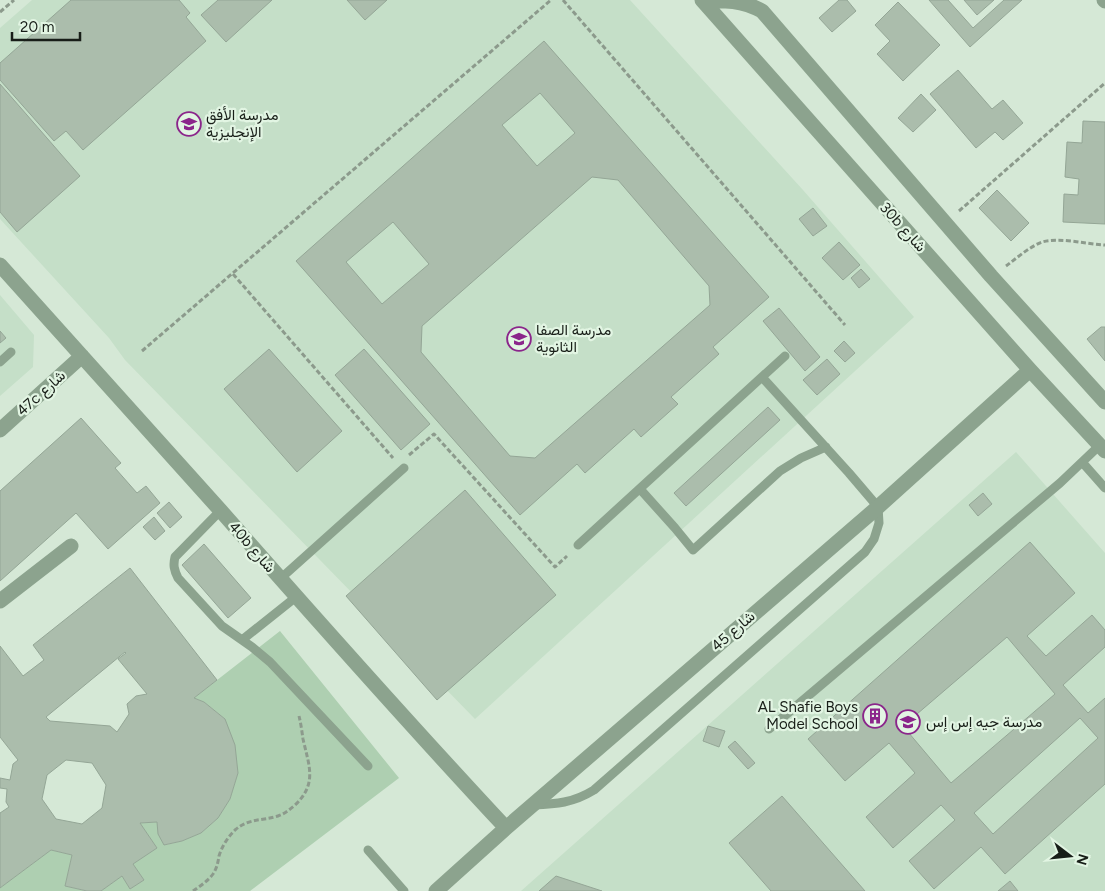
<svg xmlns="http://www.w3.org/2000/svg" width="1105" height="891" font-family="Figtree,Vazirmatn,sans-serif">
	<rect width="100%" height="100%" fill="#d5e8d6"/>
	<!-- built -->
	<path fill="#c5dfc8" d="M32 0H630L803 190 914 317 475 719 125 360 109 338 0 219V28Z
		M0 295 34 335 33 367 0 396Z
		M1016 452 1105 553V891H521Z"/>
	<!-- green -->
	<path fill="#aecfb1" d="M280 631 399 778 250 891H101L122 876 130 889 144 880 133 864 157 848 140 823 157 822 165 845 182 841 201 833 218 818 230 799 238 773 225 719 204 702 194 698Z
		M51 850 72 855 65 886 87 891H0V888Z"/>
	<!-- building -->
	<path fill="#abbdac" stroke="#94a696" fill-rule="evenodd" d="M71 0H179L190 13 186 17 206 41 83 150 66 131 54 141 0 80V63Z
		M218 0H272L226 42 201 15Z
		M347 0H387L365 20Z
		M839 0H847L856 11 832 32 819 18Z
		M929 0H948L973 28 1004 0H1022L970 47Z
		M964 0H994L977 15Z
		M898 2 940 45 903 81 877 54 890 41 875 25Z
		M544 41 769 297 713 347 719 354 671 397 678 404 641 437 634 429 585 473 577 464 520 515 296 261ZM540 93 575 133 537 166 502 125ZM592 177 618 180 709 286 710 305 535 458 510 456 421 352 422 326ZM393 222 429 264 382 304 346 262Z
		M958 70 992 109 1003 100 1023 123 1003 140 995 132 976 148 930 94Z
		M0 84 80 176 17 232 0 212Z
		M921 94 936 110 913 132 898 118Z
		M1083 121 1105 122V224L1063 222 1064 194 1078 195 1079 179 1065 177 1067 142 1082 143Z
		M997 190 1029 223 1011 241 979 208Z
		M813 208 827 226 813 236 799 219Z
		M839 242 860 265 843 280 822 258Z
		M861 269 870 279 859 288 851 278Z
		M779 308 820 357 805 371 763 321Z
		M1101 327H1105V361L1087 339Z
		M0 331 6 338 0 343Z
		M844 341 855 353 845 362 834 351Z
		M269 349 342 431 297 472 224 389Z
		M364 349 430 424 401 450 335 375Z
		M827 359 840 374 817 395 803 380Z
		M768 407 780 420 686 506 674 493Z
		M81 418 121 463 115 468 137 493 146 486 160 503 108 549 76 513 0 581V491Z
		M465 490 556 595 437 700 346 596Z
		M983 493 992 504 978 516 969 505Z
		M169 502 182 517 170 528 157 513Z
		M154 517 165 531 155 540 143 527Z
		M1030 542 1075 593 1027 636 1046 656 1092 615 1105 630V647L1063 685 1088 713 1105 698V784L1005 874 981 847 934 889 909 861 955 820 941 805 893 848 866 817 915 773 889 743 845 781 808 739ZM1007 637 1055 694 951 783 903 726ZM1080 718 1098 738 993 834 974 813Z
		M204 544 251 598 228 618 182 565Z
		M130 568 217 680 194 698 204 702 225 719 235 745 238 773 230 799 218 818 201 833 182 841 164 845 158 834 157 822 140 823 157 848 133 864 144 880 130 889 122 876 101 891H87L65 886 72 855 51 850 0 888V813L9 807 6 802 7 789 0 788V778L10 780 13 764 18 760 0 737V646L23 676 44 660 33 645ZM125 652 126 653 118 659 147 694 136 696 127 704 129 714 117 732 110 726 50 721 46 717ZM66 760 92 763 106 785 102 808 82 824 56 819 42 799 47 775Z
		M708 726 725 731 719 747 703 741Z
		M735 741 755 763 748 769 728 747Z
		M782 796 865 891H771L729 843Z
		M556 876 602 891H539Z
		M1010 881 1018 891H998Z"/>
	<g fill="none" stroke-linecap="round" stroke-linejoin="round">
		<!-- path -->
		<path stroke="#8c9a8c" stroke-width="3" stroke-dasharray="5 2.5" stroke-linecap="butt" d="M563 0 845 325
			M0 12 14 0
			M959 211 1105 83
			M1006 266C1017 258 1029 247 1042 242 1060 237 1086 244 1105 245
			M233 274 393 458
			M142 351 551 0
			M409 455 434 434 555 567 567 556
			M193 891C200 886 208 881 213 874 217 868 218 862 219 856 222 846 228 837 235 830 249 818 262 821 278 816 284 814 289 810 294 806 318 784 309 766 303 739 302 732 301 724 299 716"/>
		<!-- lane -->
		<path stroke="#8ca38e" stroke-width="9" d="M0 362 11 352
			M1082 462 1105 488
			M640 489 675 528 693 550 780 471 801 458 826 447
			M220 511 175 557C173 565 174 570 178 578L222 626 252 647 270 662 368 766
			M578 545 785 356
			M280 579 404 468
			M242 640 296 597
			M769 729 1060 483 1100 445
			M533 805C556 804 573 803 594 790L865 552 874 539 879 523 878 507 849 473 762 377
			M368 850 404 891"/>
		<!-- street -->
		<path stroke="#8ca38e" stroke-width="15" d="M702 0 1030 370 1105 451
			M1104 0 1105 1
			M703 1C725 0 742 0 762 11L991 276 1105 402
			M0 265C73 347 148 429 221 511 315 618 409 724 506 828
			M0 430 82 356
			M0 601 71 546
			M436 891 506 828 878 507 1030 370"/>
	</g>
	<!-- icons -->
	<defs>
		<g id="school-ring" transform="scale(1.25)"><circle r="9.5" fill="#e2f5e3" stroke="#8b258b" stroke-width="1.5"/><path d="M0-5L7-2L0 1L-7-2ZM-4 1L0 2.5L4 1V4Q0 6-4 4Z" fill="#8b258b"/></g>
		<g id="building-ring" transform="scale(1.25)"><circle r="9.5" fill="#e2f5e3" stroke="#8b258b" stroke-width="1.5"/><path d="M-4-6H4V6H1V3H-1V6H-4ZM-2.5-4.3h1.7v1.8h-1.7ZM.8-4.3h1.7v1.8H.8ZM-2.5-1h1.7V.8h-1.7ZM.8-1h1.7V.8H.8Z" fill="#8b258b"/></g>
	</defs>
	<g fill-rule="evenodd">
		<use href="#school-ring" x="189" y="124"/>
		<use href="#school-ring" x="519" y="339"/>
		<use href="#building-ring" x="875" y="716"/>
		<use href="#school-ring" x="908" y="722"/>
	</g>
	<g text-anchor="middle" stroke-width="4.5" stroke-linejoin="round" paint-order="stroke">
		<!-- poi labels -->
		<g font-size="15" fill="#181e18" stroke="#e2f5e3" text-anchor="start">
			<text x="206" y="120">مدرسة الأفق<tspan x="206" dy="17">الإنجليزية</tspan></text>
			<text x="536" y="335">مدرسة الصفا<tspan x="536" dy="17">الثانوية</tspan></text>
			<text x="858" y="712" text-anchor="end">AL Shafie Boys<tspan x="858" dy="17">Model School</tspan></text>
			<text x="926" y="727">مدرسة جيه إس إس</text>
		</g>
		<!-- street labels -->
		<g font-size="15" fill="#181e18" stroke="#e2f5e3">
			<text transform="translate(903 227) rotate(48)" y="5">30b شارع</text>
			<text transform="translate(41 393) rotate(-42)" y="5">47c شارع</text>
			<text transform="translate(252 547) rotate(49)" y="5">40b شارع</text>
			<text transform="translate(733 631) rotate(-41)" y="5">شارع 45</text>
		</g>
	</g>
	<!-- north arrow -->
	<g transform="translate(1070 856) rotate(106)" stroke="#e2f5e3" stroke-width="4" paint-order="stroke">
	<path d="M0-4L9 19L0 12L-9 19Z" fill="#181e18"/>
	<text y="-8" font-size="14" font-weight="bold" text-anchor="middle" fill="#181e18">N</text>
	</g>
	<!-- scale -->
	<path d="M12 32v8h68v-8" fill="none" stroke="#181e18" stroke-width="2.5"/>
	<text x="20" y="32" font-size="15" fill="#181e18" stroke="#e2f5e3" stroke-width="4" paint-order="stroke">20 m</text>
</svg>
